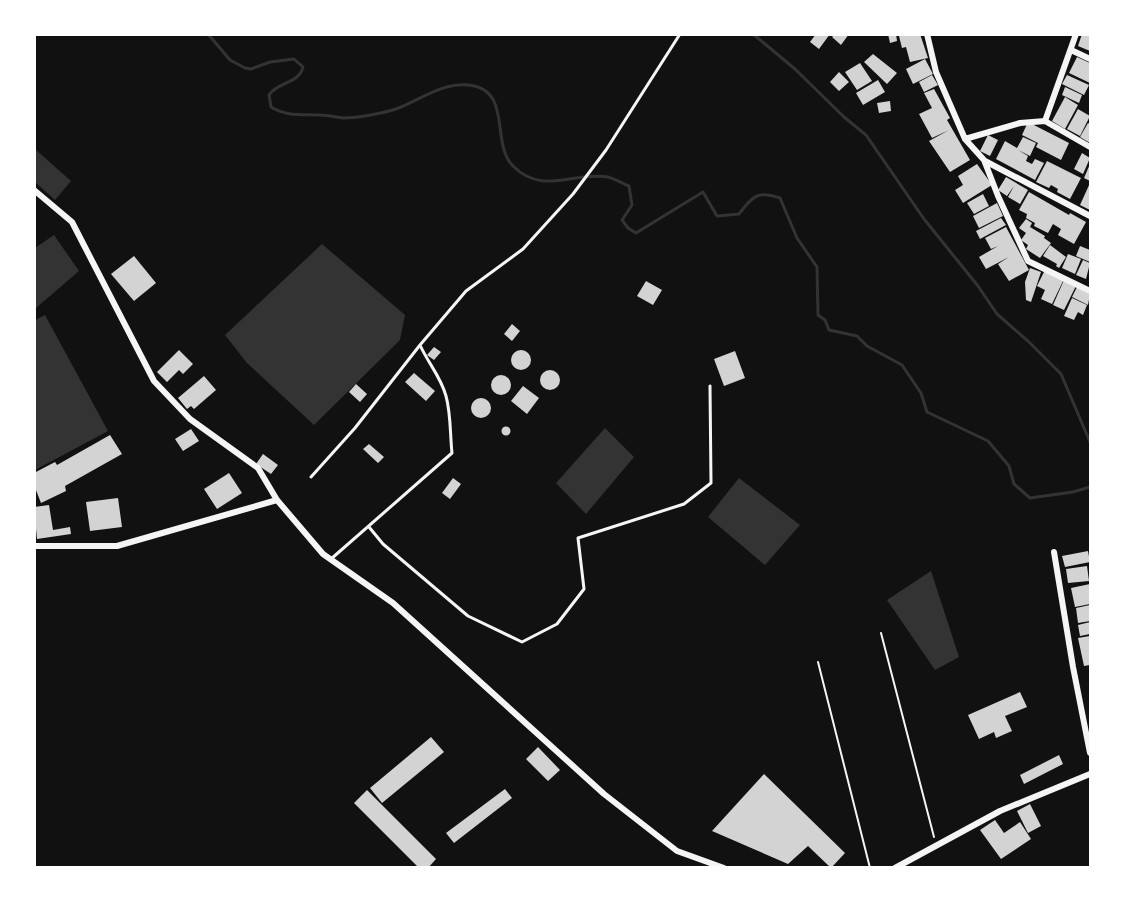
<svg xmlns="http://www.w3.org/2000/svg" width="1125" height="902" font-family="Poppins,sans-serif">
	<rect width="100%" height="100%" fill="#111"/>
	<!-- water -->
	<path fill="#333" d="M35 149 71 181 55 200 35 182Z
		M54 235 79 271 36 308 34 306 35 248Z
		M322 244 405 315 400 340 314 425 247 363 225 335Z
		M45 315 108 431 35 470V320Z
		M605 428 634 457 586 514 556 483Z
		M739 478 800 525 765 565 708 517Z
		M931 571 959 657 935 670 887 600Z"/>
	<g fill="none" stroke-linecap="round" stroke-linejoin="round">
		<!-- stream -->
		<path stroke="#333" stroke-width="3" d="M208 34 230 60 245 68 251 69 270 62 294 59 303 67C299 84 277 82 269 95L271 107C287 117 303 114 320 115 328 115 335 117 343 118 357 118 387 113 401 107 423 98 444 82 469 85 513 90 490 143 513 166 543 196 573 171 608 177 615 179 622 183 629 186L632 205 622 220 628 228 636 233 703 192 717 216 739 214C753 196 757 190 780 198L797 238 817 267 818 315 825 320 829 330 857 336 867 346 902 365 921 393 927 412 988 441 1009 466 1014 484 1030 498 1073 492 1090 487
			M753 34 795 69 844 117 866 135 924 219 978 286 997 314 1029 342 1061 374 1090 442"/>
	</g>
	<!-- building -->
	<path fill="#d3d3d3" d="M816 34H830L819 49 810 42Z
		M835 34H849L841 45 832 37Z
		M888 34H896L897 41 890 43Z
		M906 34H920L928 58 910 62 906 47 902 48 899 36Z
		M1082 34H1090V51L1078 46Z
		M873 54 897 73 887 84 864 62Z
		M1077 57 1090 63V83L1069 73Z
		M925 59 933 74 913 84 906 69Z
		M860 63 872 81 857 90 845 72Z
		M839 72 849 82 839 91 830 82Z
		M932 75 938 85 924 92 919 82Z
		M1067 75 1089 85 1084 95 1062 84Z
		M878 80 885 92 863 105 856 93Z
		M1065 87 1082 95 1079 103 1062 95Z
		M934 89 950 118 947 120 970 160 950 172 929 141 949 130 932 138 919 114 932 108 924 93Z
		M1065 97 1078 105 1065 129 1052 121Z
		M890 101 891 111 879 113 877 103Z
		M1078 109 1090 116 1080 136 1067 129Z
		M1028 122 1069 143 1061 160 1036 147 1038 143 1022 135Z
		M1088 123 1090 124V143L1080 137Z
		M988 135 998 140 990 156 980 151Z
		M1023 137 1036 143 1030 156 1018 150 1028 156 1026 161 1032 164 1035 159 1044 163 1035 180 996 159 1005 141 1017 148Z
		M1082 153 1090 158 1083 174 1074 169Z
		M1047 161 1081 178 1070 199 1057 192 1058 189 1051 185 1049 188 1036 182Z
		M977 164 992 185 963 203 955 190 963 185 958 176Z
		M1090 164V181L1084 178Z
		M1006 177 1028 190 1020 204 1008 197 1014 186 1007 196 998 190Z
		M1090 183V210L1080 205Z
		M1029 192 1069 215 1070 213 1086 222 1074 244 1058 235 1061 229 1053 224 1048 233 1034 226 1035 223 1026 218 1027 214 1019 210Z
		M983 194 989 206 974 214 967 203Z
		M997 203 1003 216 979 228 973 216Z
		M1001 218 1006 225 980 239 976 231Z
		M1026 219 1032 223 1030 227 1045 236 1044 238 1051 243 1040 258 1026 249 1028 245 1021 240 1026 233 1019 228Z
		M1006 227 1029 270 1009 281 998 264 1009 257 986 269 979 257 998 246 991 249 985 238Z
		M1050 245 1066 257 1059 268 1056 266 1057 264 1043 256Z
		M1080 246 1090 250V262L1076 256Z
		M1068 254 1081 259 1075 274 1062 268Z
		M134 256 156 283 134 301 111 274Z
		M1083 260 1090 263 1086 279 1076 275Z
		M1030 268 1041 272 1031 302 1026 300 1025 282Z
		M1045 270 1064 279 1052 304 1041 299 1045 290 1037 286Z
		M1064 280 1076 286 1064 310 1053 305Z
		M646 281 662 290 653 305 637 296Z
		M1077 287 1090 294 1088 305 1072 297Z
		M1072 298 1087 305 1083 315 1078 312 1074 320 1064 316Z
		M512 324 520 331 512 341 504 334Z
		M434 347 441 352 434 360 427 355Z
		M511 360a10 10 0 1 1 20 0a10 10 0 1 1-20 0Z
		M179 350 193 364 183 374 179 370 167 382 157 372Z
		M735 351 745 378 724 386 714 359Z
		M540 380a10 10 0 1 1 20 0a10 10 0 1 1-20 0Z
		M414 373 435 391 426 401 405 382Z
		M491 385a10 10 0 1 1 20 0a10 10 0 1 1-20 0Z
		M204 376 216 390 194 409 191 406 187 409 178 398Z
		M356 384 367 394 360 402 349 392Z
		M523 386 539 398 527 414 511 401Z
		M471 408a10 10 0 1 1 20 0a10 10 0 1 1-20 0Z
		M501.5 431a4.5 4.5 0 1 1 9 0a4.5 4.5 0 1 1-9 0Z
		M191 429 199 441 183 451 175 439Z
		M110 435 122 454 65 486 66 491 41 503 34 485V473L55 462 57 465Z
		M369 444 384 457 378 463 363 449Z
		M263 454 278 465 271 474 256 464Z
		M229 473 242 493 217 509 204 489Z
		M453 478 461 484 450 499 442 493Z
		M118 498 122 527 90 531 86 502Z
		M49 505 53 530 70 527 71 534 37 539 34 507Z
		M1088 551 1090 562 1065 567 1062 556Z
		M1087 566 1089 581 1068 583 1066 569Z
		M1090 584V604L1075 607 1071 588Z
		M1090 605V621L1078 623 1076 608Z
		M1090 622V634L1080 636 1078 625Z
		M1090 636V665L1084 666 1078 638Z
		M1020 692 1027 707 1005 716 1012 731 996 738 994 732 979 739 968 715Z
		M431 737 444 752 382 803 370 788Z
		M538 747 560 770 548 781 526 759Z
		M1059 755 1063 764 1024 784 1020 775Z
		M764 774 845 853 831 868 808 846 788 864 712 831Z
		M505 789 512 798 454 843 446 833Z
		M367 790 436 859 428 868H419L354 803Z
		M1030 804 1041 826 1028 833 1017 811Z
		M995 820 1004 833 1020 822 1031 839 1001 859 980 830Z"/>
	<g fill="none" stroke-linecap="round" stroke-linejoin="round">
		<!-- path -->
		<path stroke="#f5f5f5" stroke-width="2" d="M881 633 934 837
			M818 662 870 868"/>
		<!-- service -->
		<path stroke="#f5f5f5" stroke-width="3" d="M311 477 355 428 420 345 466 291 523 249 573 194 606 150 680 34
			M369 527 383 544 468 616 522 642 557 624 584 589 578 538 684 504 711 483 710 386
			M331 559 452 453C450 435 451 414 446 396 441 377 428 363 420 345"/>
		<!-- minor -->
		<path stroke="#f5f5f5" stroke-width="6" d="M927 34 936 72 965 139 984 160 998 196 1028 261 1090 291
			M1071 50 1090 59
			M1045 121 1076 34
			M965 139 1020 123 1045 121 1090 147
			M985 161 1090 216
			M34 190 72 222 154 381 190 419 258 468 277 500 323 554 393 603 604 794 677 851 724 868
			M34 546H117L277 500
			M1054 552 1073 667 1090 753
			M895 868 1000 811 1090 774"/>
	</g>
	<!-- border -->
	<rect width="1125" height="902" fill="none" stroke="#ffffff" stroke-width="72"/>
</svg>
